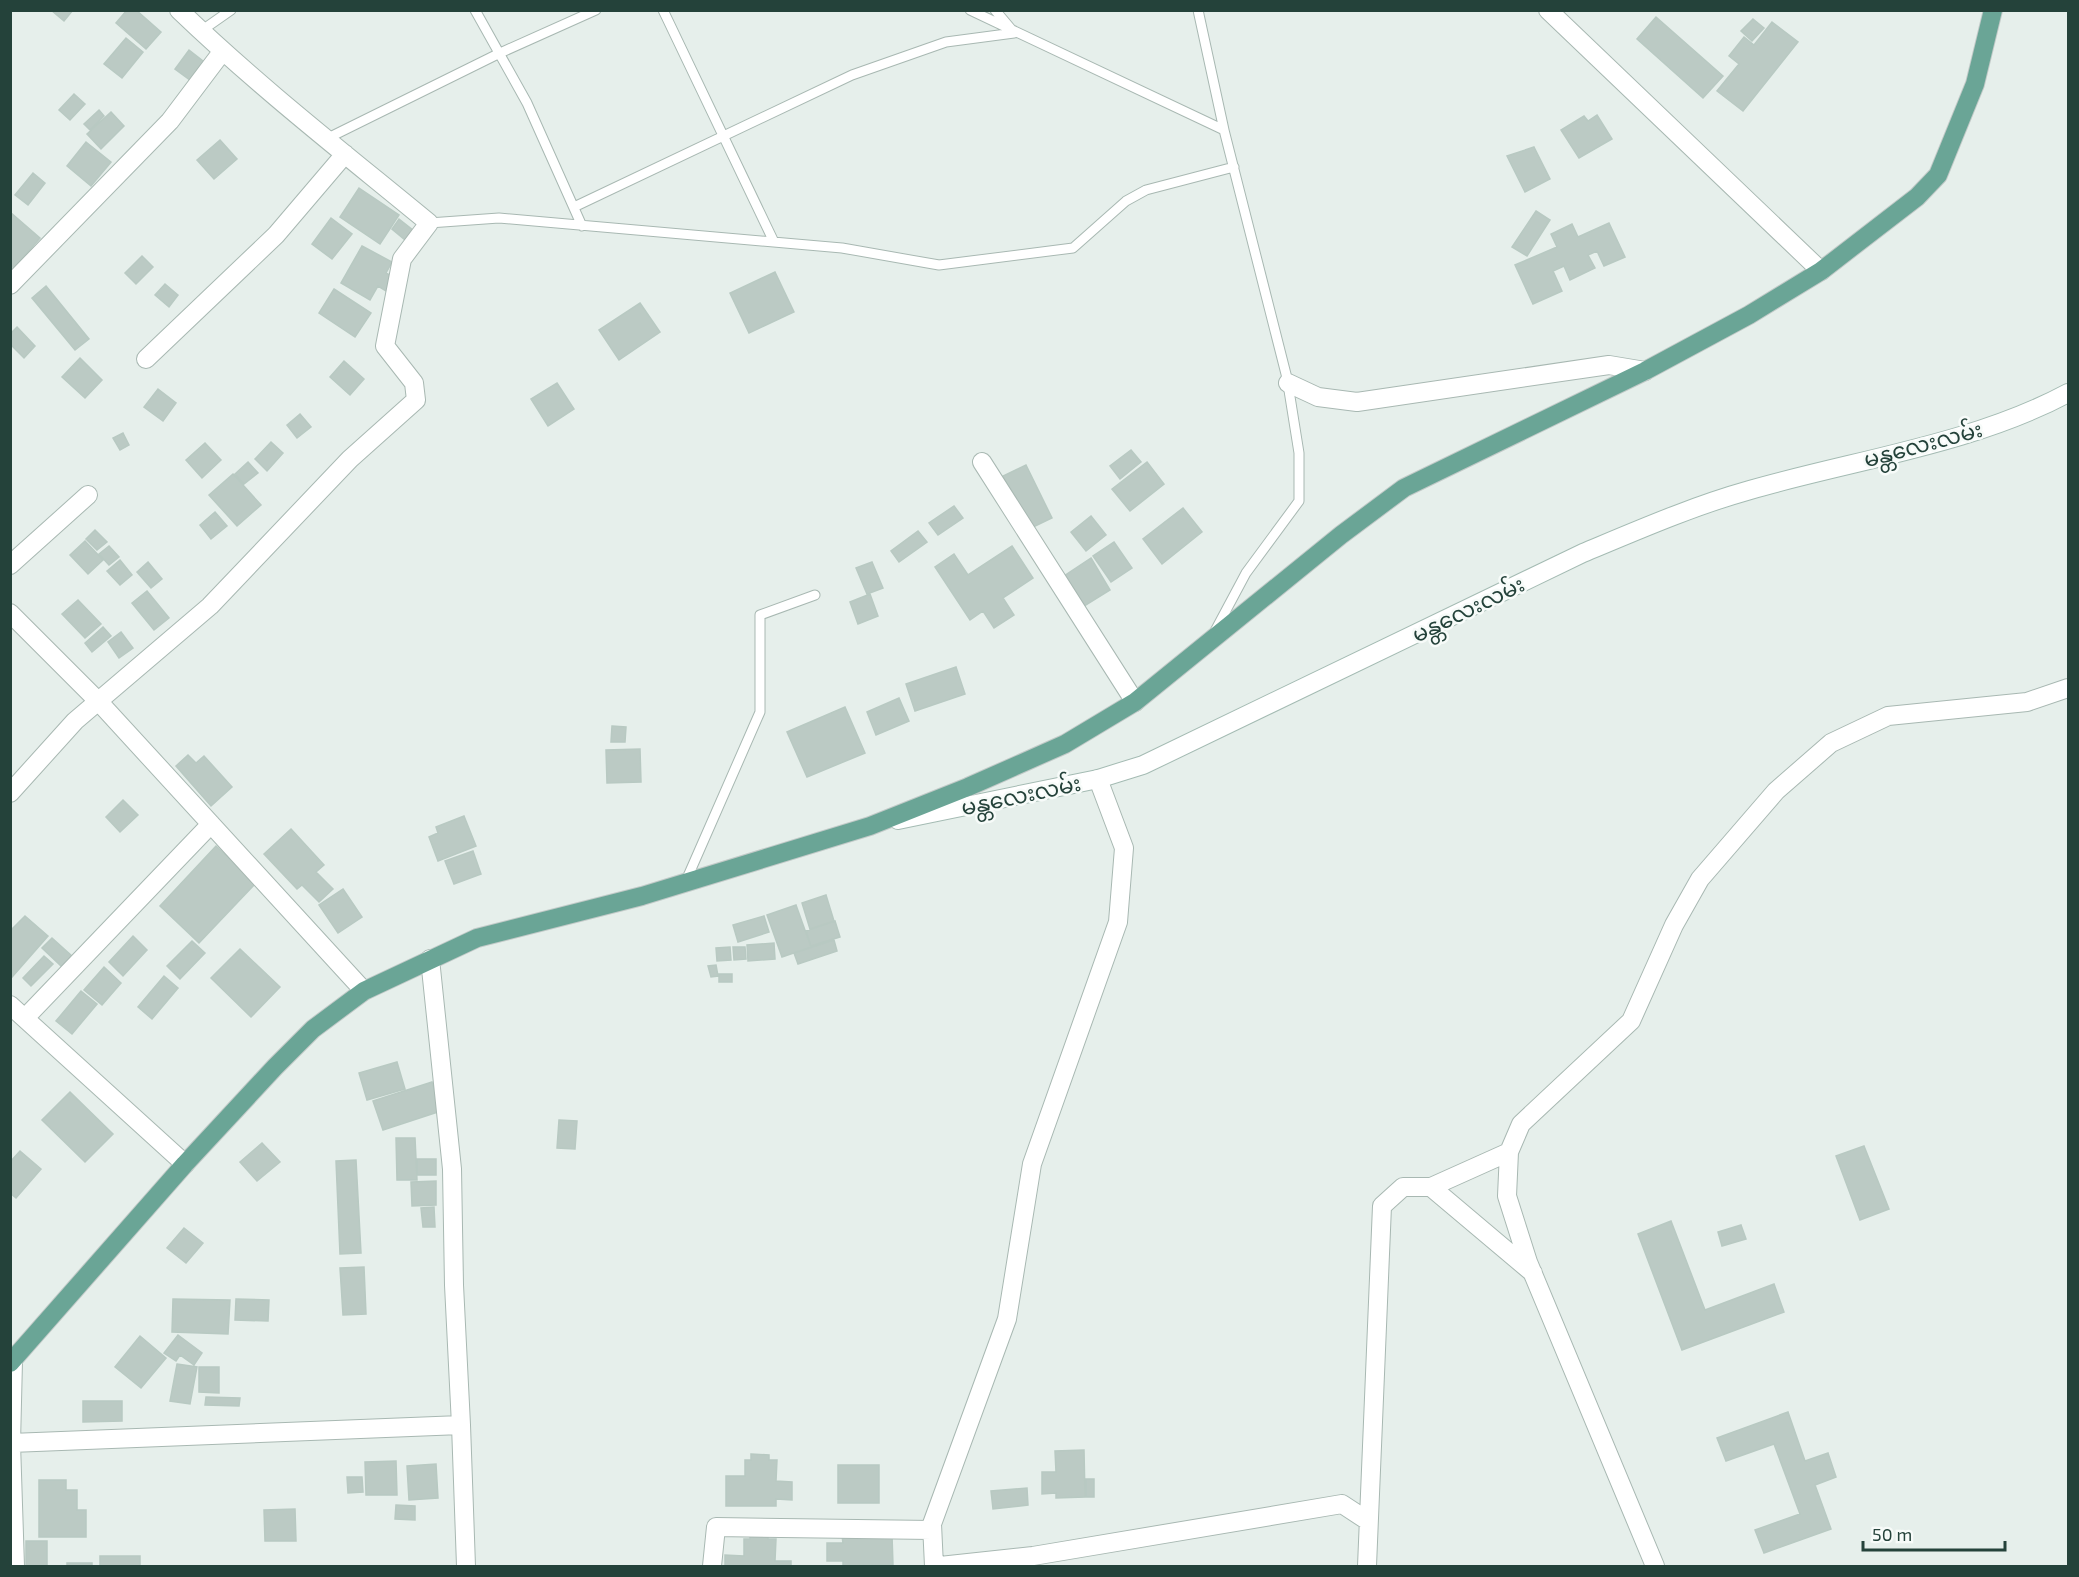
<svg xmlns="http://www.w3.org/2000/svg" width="2079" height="1577" font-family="'Exo 2','Noto Sans Myanmar',sans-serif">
	<rect width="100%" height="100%" fill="#e6efeb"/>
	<!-- building -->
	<path fill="#bbcac4" stroke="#b8c9c2" stroke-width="1.5" d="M51 10H73L64 21Z
		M127 10H136L161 32 146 49 116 23Z
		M1656 17 1723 76 1703 98 1637 39Z
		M1753 19 1764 28 1752 41 1741 31Z
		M1772 22 1798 42 1743 111 1717 91 1739 64 1729 56 1744 37 1754 45Z
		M126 38 143 52 122 78 104 64Z
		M189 50 208 65 194 83 175 69Z
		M74 94 85 104 70 120 59 110Z
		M99 110 104 116 90 130 84 124Z
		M111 112 124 126 101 149 87 134Z
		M1597 115 1612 139 1579 158 1561 130 1584 116 1588 121Z
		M220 140 237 159 214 179 197 160Z
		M86 142 111 162 91 186 67 166Z
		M1534 147 1550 179 1525 192 1507 156Z
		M33 173 45 183 28 205 15 195Z
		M359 188 399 215 380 244 340 217Z
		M1536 211 1550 220 1527 256 1512 247Z
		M10 212 40 238 14 268 10 265Z
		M331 218 352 234 332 259 312 244Z
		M399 219 413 230 405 240 392 229Z
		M1609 223 1625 257 1604 266 1597 251 1588 255 1595 268 1570 280 1564 266 1553 271 1562 291 1533 304 1515 265 1557 247 1551 234 1572 224 1578 237Z
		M362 246 392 262 386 273 393 277 386 291 378 286 370 300 341 283Z
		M142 256 153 267 136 284 125 273Z
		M775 272 794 312 749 333 730 293Z
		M165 284 178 295 169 307 155 295Z
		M46 286 89 339 75 350 32 298Z
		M334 289 371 313 355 337 319 313Z
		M640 303 660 332 619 360 599 330Z
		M17 327 35 346 24 358 10 344V334Z
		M80 358 102 380 85 398 62 377Z
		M344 361 364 379 350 395 330 377Z
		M557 383 574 409 548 426 531 399Z
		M158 389 176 403 163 421 144 407Z
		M300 414 311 427 297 438 287 425Z
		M123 433 129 445 120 450 113 438Z
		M271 442 283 453 267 471 255 459Z
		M205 443 221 460 202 478 186 460Z
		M1131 450 1141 462 1120 479 1110 466Z
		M248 462 258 473 244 484 235 474Z
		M1147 462 1164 484 1130 511 1112 489Z
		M1026 465 1052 518 1029 529 1003 476Z
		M233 474 261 505 237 526 209 495Z
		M954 506 963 518 938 535 929 523Z
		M1183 508 1202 532 1162 564 1143 539Z
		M215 512 227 526 211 539 200 525Z
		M1091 516 1106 535 1086 551 1071 532Z
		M95 530 107 542 97 550 86 539Z
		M918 531 927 542 899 562 891 551Z
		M85 541 103 560 88 574 70 555Z
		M1114 542 1132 568 1111 582 1093 556Z
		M109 546 119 557 109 565 99 554Z
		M1012 546 1033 578 1003 598 1014 615 994 628 983 611 970 620 935 567 954 554 968 575Z
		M1091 558 1110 590 1081 608 1061 578Z
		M120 560 132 575 120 585 107 571Z
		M148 562 162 579 151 588 137 572Z
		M872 562 883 588 867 594 856 568Z
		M147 591 169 618 154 630 132 603Z
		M870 594 878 616 858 624 850 602Z
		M78 600 101 624 85 638 62 614Z
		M103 627 111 636 92 652 85 643Z
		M121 632 133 648 119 658 108 642Z
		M956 667 965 694 915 711 906 684Z
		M899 698 909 721 876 735 867 712Z
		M845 707 865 753 807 777 787 732Z
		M612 726 626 727 625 742H611Z
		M640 749 641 782 607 783 606 750Z
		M188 755 196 763 204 756 232 787 211 806 176 766Z
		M123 800 138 815 120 832 106 817Z
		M464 816 476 846 438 861 429 837 438 833 436 827Z
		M291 829 324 865 316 872 333 889 319 902 302 885 297 889 264 854Z
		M216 846 256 883 199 943 160 906Z
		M473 851 481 874 454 884 445 861Z
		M343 889 362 917 338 933 319 905Z
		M826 895 834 921 810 929 802 903Z
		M796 905 811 947 782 957 767 915Z
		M25 916 48 936 12 977 10 931Z
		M764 916 769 932 738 942 733 925Z
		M835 921 840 937 811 946 806 931Z
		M133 936 147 950 123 976 109 962Z
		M52 938 72 956 62 967 42 948Z
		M834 940 837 951 798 964 794 953Z
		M192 941 205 953 180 979 167 966Z
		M774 943 775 959 748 961 747 945Z
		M730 947 731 960 717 961 716 948Z
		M733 947H745L746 959 734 960Z
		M240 949 280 987 251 1017 211 978Z
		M44 956 53 964 31 986 23 978Z
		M716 965 718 976 711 977 708 966Z
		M104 967 121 983 102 1005 84 990Z
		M719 974H732V982H719Z
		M164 976 178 988 152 1019 138 1007Z
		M81 991 97 1004 72 1034 56 1021Z
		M397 1062 405 1089 367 1100 359 1073Z
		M432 1082 441 1111 383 1130 373 1101Z
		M70 1092 113 1134 85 1162 42 1120Z
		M559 1120 577 1121 575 1149 557 1148Z
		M396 1138H415L417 1180H397Z
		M262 1143 280 1162 257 1181 240 1162Z
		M1864 1146 1889 1209 1860 1220 1836 1156Z
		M20 1151 41 1169 16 1198 10 1193V1162Z
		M417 1159H436V1175H417Z
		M356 1160 361 1253 340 1254 336 1161Z
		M436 1181V1205L412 1206 411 1182Z
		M434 1207 435 1227H423L421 1208Z
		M1671 1221 1705 1310 1774 1284 1784 1312 1682 1350 1638 1234Z
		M1741 1225 1746 1239 1722 1246 1718 1232Z
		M184 1228 203 1243 186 1263 167 1248Z
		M364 1267 366 1314 343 1315 340 1268Z
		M173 1299 230 1300 228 1334 172 1332Z
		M236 1299 269 1300 268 1321 235 1320Z
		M178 1335 202 1353 194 1365 180 1355 176 1361 164 1353Z
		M140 1336 166 1358 141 1388 115 1367Z
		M177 1364 197 1367 190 1404 170 1401Z
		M199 1367H219V1393L199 1392Z
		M206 1397 240 1398 239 1406 205 1405Z
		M83 1401H122V1421L83 1422Z
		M1788 1412 1805 1461 1828 1453 1836 1477 1815 1485 1831 1529 1764 1553 1755 1530 1800 1514 1774 1444 1726 1461 1717 1438Z
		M1084 1450 1085 1497 1056 1498V1493L1042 1494V1472H1056L1055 1451Z
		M751 1454 769 1455V1460H777L776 1481 792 1482V1500L776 1499V1506H726V1476H745V1460H751Z
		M396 1461 397 1495H366L365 1462Z
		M436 1464 438 1498 409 1500 407 1466Z
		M838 1465H879V1503H838Z
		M347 1477H362L363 1492 348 1493Z
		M1086 1479H1094V1497H1086Z
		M39 1480H66V1490H77V1510H86V1537H39Z
		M1027 1488 1028 1505 993 1509 991 1491Z
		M396 1505 415 1506V1520L395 1519Z
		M295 1509 296 1541H265L264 1510Z
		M750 1534H768V1539H776L775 1561H791V1566H725V1555L744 1556V1539H750Z
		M892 1535 893 1565 843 1566V1561H827V1543H843L842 1536Z
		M26 1541H47V1566H26Z
		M100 1556H140V1566H100Z
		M67 1563H92V1566H67Z"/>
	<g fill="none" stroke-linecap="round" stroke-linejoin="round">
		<!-- service casing -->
		<g stroke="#a8b8b2" stroke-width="11">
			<path id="service" d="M475 10 527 103 582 226
				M663 10 774 242
				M970 10 1224 130 1287 378 1299 453V501L1246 573 1215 631
				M995 10 1011 29
				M1198 10 1224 130
				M201 31 231 10
				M326 139 500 53 596 10
				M574 207 852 75 946 42 1014 33
				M429 223 499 218 842 248 939 265 1073 248 1126 201 1146 190 1234 167
				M685 883 760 712V615L815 595"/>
		</g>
		<!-- minor casing -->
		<g stroke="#a8b8b2" stroke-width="20">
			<path id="minor" d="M1548 10 1821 271
				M10 285 170 121 222 52
				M146 359 276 235 345 154
				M1288 383 1318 397 1357 402 1609 365 1645 371
				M982 462 1135 702
				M10 565 88 495
				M10 613 99 702 364 991
				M10 793 75 721 210 606 350 459 416 400 414 383 385 346 402 259 429 223C344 153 258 86 179 10
				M430 959 452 1169 454 1285 461 1425
				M10 1005 185 1164
				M25 1018 211 824
				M1431 1187 1509 1152
				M13 1361 11 1443 15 1566
				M11 1443 461 1425 466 1566
				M712 1566 716 1527 932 1530
				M934 1566 932 1524 1007 1319 1032 1164 1118 922 1124 848 1098 779
				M940 1566 1033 1556 1342 1504 1368 1521
				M1367 1566 1382 1206 1403 1187H1431L1533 1273
				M1655 1566 1528 1262 1507 1196 1509 1152 1521 1124 1631 1021 1674 925 1700 879 1776 791 1831 743 1888 716 2027 702 2068 688"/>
		</g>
		<!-- secondary casing -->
		<g stroke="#a4bbb3" stroke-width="20">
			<path id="secondary" d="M898 820 1098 779 1143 765 1583 553C1638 530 1693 506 1750 490 1854 460 1973 444 2068 393"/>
		</g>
		<!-- primary casing -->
		<g stroke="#c2cac8" stroke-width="20">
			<path id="primary" d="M10 1363 185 1164 275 1067 313 1029 364 991 477 938 642 896 870 826 968 787 1065 744 1135 702 1341 535 1404 488 1645 371 1749 315 1821 271 1917 197 1938 175 1975 84 1993 10"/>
		</g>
		<!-- service -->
		<use href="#service" stroke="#fff" stroke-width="9"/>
		<!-- minor -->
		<use href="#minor" stroke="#fff" stroke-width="18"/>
		<!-- secondary -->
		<use href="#secondary" stroke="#fff" stroke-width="18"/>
		<!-- primary -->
		<use href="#primary" stroke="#6aa596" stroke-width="18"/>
	</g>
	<g text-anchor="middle" stroke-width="5" stroke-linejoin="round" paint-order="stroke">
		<!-- street labels -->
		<g font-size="22" fill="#24423a" stroke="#f7fbf9">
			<text transform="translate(1923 444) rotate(-15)" y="8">မန္တလေးလမ်း</text>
			<text transform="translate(1468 609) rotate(-26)" y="8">မန္တလေးလမ်း</text>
			<text transform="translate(1021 795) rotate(-12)" y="8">မန္တလေးလမ်း</text>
		</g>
	</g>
	<!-- border -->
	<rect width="2079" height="1577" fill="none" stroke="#24423a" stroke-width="24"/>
	<!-- scale -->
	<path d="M1863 1541v9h142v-9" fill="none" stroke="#24423a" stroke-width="3"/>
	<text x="1872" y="1541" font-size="18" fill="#24423a" stroke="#f7fbf9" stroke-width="4.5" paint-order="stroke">50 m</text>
</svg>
